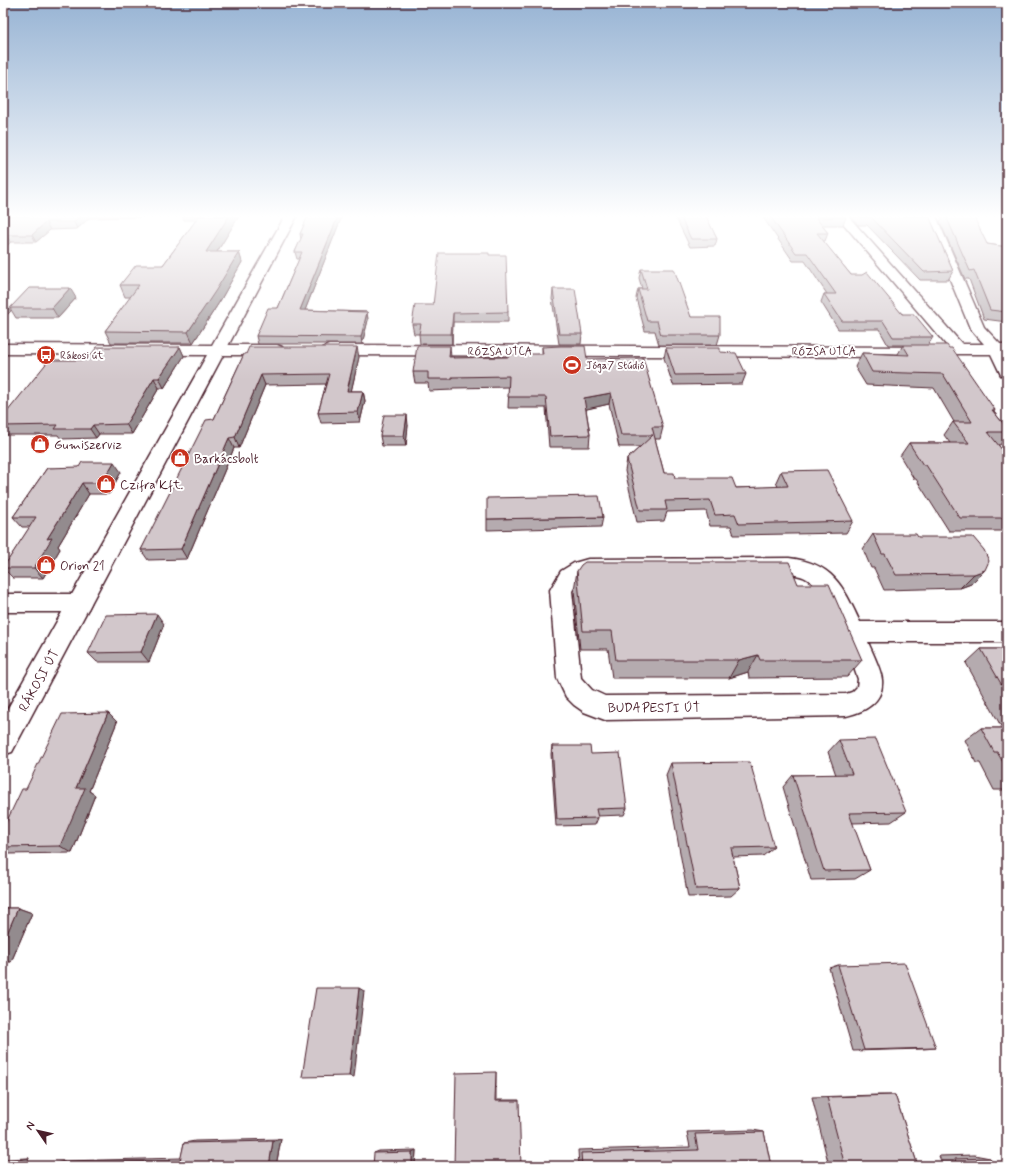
<svg xmlns="http://www.w3.org/2000/svg" width="1010" height="1169" font-family="Mynerve,sans-serif">
	<rect width="100%" height="100%" fill="#fff"/>
	<filter id="ink" filterUnits="userSpaceOnUse"><feTurbulence type="fractalNoise" baseFrequency=".025" numOctaves="2"/><feDisplacementMap in="SourceGraphic" scale="8" xChannelSelector="R" yChannelSelector="G"/><feConvolveMatrix kernelMatrix="1 2 1 2 8 2 1 2 1" color-interpolation-filters="sRGB"/></filter>
	<g filter="url(#ink)">
		<g fill="none" stroke-linecap="round" stroke-linejoin="round">
			<!-- street casing -->
			<g stroke="#4a1f2b" stroke-width="3">
				<path id="street" d="M837 216H848L962 344H984L970 328 924 216H936L984 327 1000 344H1007V377L1001 375 991 354H958L944 357 329 355 324 353 321 350 324 347 329 345 948 347Z
					M218 345H277L282 347 285 350 282 353 277 355H218L213 353 210 350 213 347Z
					M789 558C833 563 843 586 860 622H1007V642H868C872 652 881 669 882 680 884 702 864 712 846 716L605 720 584 712 574 705 566 697 557 678 550 590 561 571 574 563 588 559ZM789 574C795 575 801 575 807 579 832 594 848 652 858 679L857 687 852 692 846 694 605 696 592 690 581 678 572 591 577 583 589 575Z
					M3 594H80L88 597 91 603 88 609 80 612H3Z"/>
			</g>
			<!-- secondary casing -->
			<g stroke="#4a1f2b" stroke-width="3">
				<path id="secondary" d="M285 216H297L12 752 3 755V717L207 355 3 354V344L212 345Z"/>
			</g>
			<!-- street -->
			<use href="#street" fill="#fff" fill-rule="evenodd"/>
			<!-- secondary -->
			<use href="#secondary" fill="#fff" fill-rule="evenodd"/>
		</g>
		<!-- wall -->
		<path fill="#b5abaf" stroke="#4a1f2b" d="M3 216H146L145 217 89 218 77 229 50 230 36 242H11L3 249Z
			M182 216H239L217 252H239L242 262 220 301 193 343H111L105 331 131 297H125L120 285 163 265 196 220H184Z
			M308 216H342L305 310 367 312 368 320 362 344H258L256 336 278 308 299 259H297L295 252 301 239 300 234Z
			M675 216H706L717 239 715 246 690 247Z
			M762 216H845L846 217 843 225H822L828 233 825 241H823L851 275 933 337 928 345 995 410 994 412 1007 428V436L1000 445H998L1007 456V531H949L916 479H914L900 456 909 443H950L944 435 953 422H954L934 388 866 385 855 367 862 353 898 354 903 345H888L879 329H838L821 302 824 294H827L805 261H793Z
			M850 216H929L953 271 948 280H920L867 225H858Z
			M943 216H967L987 244 1007 247V322L984 319 969 279H965L940 222Z
			M489 255 508 312V322H453L452 344H420L419 334H414L412 324 433 305Z
			M641 269 691 317 720 335 717 345H659L655 331H645L636 298 638 289H642L639 278Z
			M553 289 582 334 581 344H559L552 299Z
			M76 298 58 318H16L10 308Z
			M180 347 184 356 164 388H159L132 434H99L96 438 61 439 58 435H3V417L87 360Z
			M542 347 587 359 663 427 660 439H655L664 473 675 478 736 488 778 487 776 482 781 471 853 521 846 533 734 535 731 526H710L706 511 667 512 664 521 637 522 625 471 627 459 640 447H619L609 404 586 409 590 435 589 447H549L546 408H508L509 387 453 388V390L429 391 428 383H415L413 372 451 357 454 358 509 357 542 354Z
			M666 348 720 352 746 374 742 384 673 385 664 358Z
			M244 354 359 357 351 391H363L365 401 360 422 321 423 318 413 326 384 265 385 239 448H234L187 559 148 560 141 550 214 419Z
			M408 425 406 446H382L380 436Z
			M47 468 121 472 109 494H89L58 546 60 549 43 578H13L3 568 30 527H22L13 517Z
			M603 517 601 527 487 530V519Z
			M873 534 918 537 985 570 971 584 960 588 884 590 874 568H871L863 549Z
			M577 571 798 584 862 660 847 677 749 678 748 672 729 678H612L608 649H580L574 590Z
			M164 624 149 662H97L88 653Z
			M981 649H1007V790H994L980 763H976L965 740 981 728H1002L966 663Z
			M117 722 89 791 95 795 72 853 7 854 3 852V829L26 789Z
			M839 740 906 812 891 822 852 823 870 870 855 879 811 880 783 787 793 775H836L828 752Z
			M552 746 591 754 627 808 624 815 597 816 598 818 595 825 556 826 551 754Z
			M671 763 774 847 763 856 733 857 740 888 731 896 688 897 666 775Z
			M3 908H18L32 913 11 962H3Z
			M838 965 936 1048 923 1049 853 1051 829 968Z
			M496 1072V1100H519V1101L454 1166Z
			M877 1095H895L918 1166H829L812 1097Z
			M753 1130 764 1132 771 1166H579L578 1150 690 1147 687 1132Z
			M281 1139 276 1166H49L50 1164 65 1161 181 1158 184 1143 195 1141Z
			M416 1150 415 1166 374 1153 379 1151Z
			M974 1155 990 1158 993 1166H943L939 1156Z
			M29 1158 26 1166H3V1159Z"/>
		<!-- shaded-wall -->
		<path fill="#938b8e" stroke="#4a1f2b" d="M80 216H89V218L77 229 74 222Z
			M229 216H239L210 263 206 252Z
			M338 216H342L302 318 300 310Z
			M46 222 50 230 36 242 32 235Z
			M6 235 11 242 3 249V238Z
			M239 252 242 262 220 301 193 343 188 332Z
			M70 288 76 298 58 318 52 308Z
			M6 304 11 311 3 319V306Z
			M367 312 368 320 362 344 361 337Z
			M453 313V322L452 344 451 334Z
			M450 346 451 357H449Z
			M180 347 184 356 164 388 159 378Z
			M357 347 359 357 349 401 347 391Z
			M261 375 265 385 239 448 235 437Z
			M154 378 159 388 132 434 126 424Z
			M363 391 365 401 360 422 358 412Z
			M611 393 609 404 583 410 584 398Z
			M407 415 408 425 406 446 404 436Z
			M93 425 99 434 96 438 90 429Z
			M229 438 234 448 187 559 181 549Z
			M114 462 121 472 109 494 102 483Z
			M82 483 89 494 58 546 60 549 43 578 34 568 47 539Z
			M985 570 971 584 960 588 974 574Z
			M157 614 164 624 149 662 141 652Z
			M758 655 748 672 729 678 739 660Z
			M108 713 117 722 89 791 95 795 72 853 60 846 76 788Z
			M18 908 32 913 11 962 3 960V943Z
			M359 988 364 991 354 1077 349 1076Z
			M281 1139 276 1166H269L273 1141Z
			M416 1150 415 1166H412V1152Z
			M29 1158 26 1166H10L12 1161Z"/>
		<!-- building -->
		<path fill="#d2c7cb" stroke="#4a1f2b" d="M3 216H80L74 222H46L32 235H6L3 238Z
			M199 216H229L206 252H239L216 290 188 332 105 331 139 285H120L136 265H163Z
			M308 216H338L300 310 367 312 361 337 256 336 268 308H278L302 252H295L303 234H300Z
			M680 216H706L717 239H691Z
			M770 216H845L846 217 816 218 828 233H817L851 275H862L867 272 902 314H914L933 337H893L883 321H842L824 294H836L807 253H796Z
			M860 216H929L953 271 924 272 871 217H861Z
			M946 216H967L974 217 987 244 1007 247V312L990 310 974 270 970 271Z
			M439 253H489V255H506L508 312 453 313 451 334H419L421 324H412L415 305H433Z
			M641 269H674L691 317H720V335H661L657 321H647L638 289H647Z
			M29 288H70L52 308H10Z
			M553 289H575L582 334H559Z
			M903 345H947L949 348H952L995 410H992L1007 428V432H988L1007 456V518H960L926 465H923L909 443H969L953 422H972L943 374 872 372 862 353 909 355Z
			M417 346H450L449 357H454L453 358 509 357V354H543L542 347 561 346H585L587 359 643 358 663 427H652L664 473H674L675 478H732L736 488 788 486 781 471 827 470 853 521 739 524 735 514 715 515 710 500 665 501 667 510H640L627 459 653 435H621L611 393 584 398 590 435 550 436 546 397H508L509 376 452 377V379H428V372H413Z
			M97 347H180L159 378H154L126 424 93 425 90 429H55L58 425 3 426V417L49 360H87Z
			M249 347H357L347 391H363L358 412 318 413 329 374 261 375 235 437 229 438 181 549 141 550 206 420 214 419 244 354H246Z
			M666 348H720V352L736 353 746 374 675 375Z
			M384 415H407L404 436H380Z
			M82 462H114L102 483H82L47 539 52 538 34 568H3L36 517H13L47 468 79 467Z
			M599 496 603 517 487 519V498Z
			M873 534H916L918 537H973L984 550 989 561 985 570 974 574 896 575 885 554H882Z
			M585 562H789L798 584H829L862 660H760L758 655 739 660H616L612 631H583L577 571 581 565Z
			M157 614 141 652 88 653 106 615Z
			M981 649H1007V694Z
			M108 713 76 788H85L60 846 3 847V829L22 789H26L62 714Z
			M981 728H1007V769L997 752H994Z
			M876 739 906 812 849 813 870 870 824 871 793 775 852 774 839 740Z
			M552 746H590L591 754 620 753 627 808 596 809 598 818 557 819Z
			M750 762 774 847 731 848 740 888 696 889 671 763Z
			M3 908H18L3 943Z
			M905 963 936 1048 864 1050 838 965Z
			M316 988H359L349 1076 302 1077Z
			M496 1072 495 1101H519L521 1166H454L456 1073Z
			M895 1095 918 1166H845L827 1097Z
			M764 1132 771 1166H582L581 1153 698 1150 695 1134Z
			M273 1141 269 1166H49L50 1164 180 1161 184 1143Z
			M412 1152V1166H373L374 1153Z
			M990 1158 993 1166H957L955 1159Z
			M3 1161H12L10 1166H3Z"/>
	</g>
	<!-- sky -->
	<linearGradient id="sky" x2="0" y2="1"><stop stop-color="#98b4d4"/><stop offset="0.57" stop-color="#fff"/><stop offset="1" stop-color="#fff" stop-opacity="0"/></linearGradient>
	<rect width="1010" height="380" fill="url(#sky)"/>
	<!-- icons -->
	<defs>
		<g id="bus-disc" transform="scale(1)"><circle r="9.5" fill="#c8321e" stroke="#fff"/><path d="M-5-6H5V4H4V6H2V4H-2V6H-4V4H-5ZM-3.5-4V0h7V-4ZM-3.5 1.2v1.5H-2V1.2ZM2 1.2v1.5H3.5V1.2Z" fill="#fff"/></g>
		<g id="stadium-disc" transform="scale(1)"><circle r="9.5" fill="#c8321e" stroke="#fff"/><path d="M0-5a6.5 5 0 1 0 0 10a6.5 5 0 1 0 0-10ZM-3.5-1.8h7v3.6h-7Z" fill="#fff"/></g>
		<g id="shop-disc" transform="scale(1)"><circle r="9.5" fill="#c8321e" stroke="#fff"/><path d="M-5-2.5h2.3a2.7 3.5 0 0 1 5.4 0H5L5.5 6h-11ZM-1.5-2.5h3a1.5 2.3 0 0 0-3 0Z" fill="#fff"/></g>
	</defs>
	<g fill-rule="evenodd">
		<use href="#bus-disc" x="46" y="355"/>
		<use href="#stadium-disc" x="572" y="365"/>
		<use href="#shop-disc" x="40" y="444"/>
		<use href="#shop-disc" x="180" y="458"/>
		<use href="#shop-disc" x="106" y="484"/>
		<use href="#shop-disc" x="46" y="565"/>
	</g>
	<g text-anchor="middle" stroke-width="4" stroke-linejoin="round" paint-order="stroke">
		<!-- far-street labels -->
		<g font-size="11" fill="#4a1f2b" stroke="#fff">
			<text x="500" y="355">RÓZSA UTCA</text>
			<text x="824" y="355">RÓZSA UTCA</text>
		</g>
		<!-- far-poi labels -->
		<g font-size="11" fill="#4a1f2b" stroke="#fff" text-anchor="start">
			<text x="60" y="359">Rákosi út</text>
			<text x="586" y="369">Jóga7 Stúdió</text>
		</g>
		<!-- poi labels -->
		<g font-size="13" fill="#4a1f2b" stroke="#fff" text-anchor="start">
			<text x="54" y="449">Gumiszerviz</text>
			<text x="194" y="463">Barkácsbolt</text>
			<text x="120" y="489">Czifra Kft.</text>
			<text x="60" y="570">Orion 21</text>
		</g>
		<!-- street labels -->
		<g font-size="13" fill="#4a1f2b" stroke="#fff">
			<text transform="translate(38 680) rotate(-61)" y="5">RÁKOSI ÚT</text>
			<text x="654" y="712">BUDAPESTI ÚT</text>
		</g>
	</g>
	<!-- margin -->
	<rect width="1010" height="1169" fill="none" stroke="#fff" stroke-width="16"/>
	<rect x="8" y="8" width="994" height="1153" fill="none" stroke="#4a1f2b" stroke-width="1.5" filter="url(#ink)"/>
	<!-- north arrow -->
	<g transform="translate(38 1131) rotate(304)" stroke="#ffffff" stroke-width="3" paint-order="stroke">
	<path d="M0-3L7 15L0 10L-7 15Z" fill="#4a1f2b"/>
	<text y="-6" font-size="11" font-weight="bold" text-anchor="middle" fill="#4a1f2b">N</text>
	</g>
</svg>
